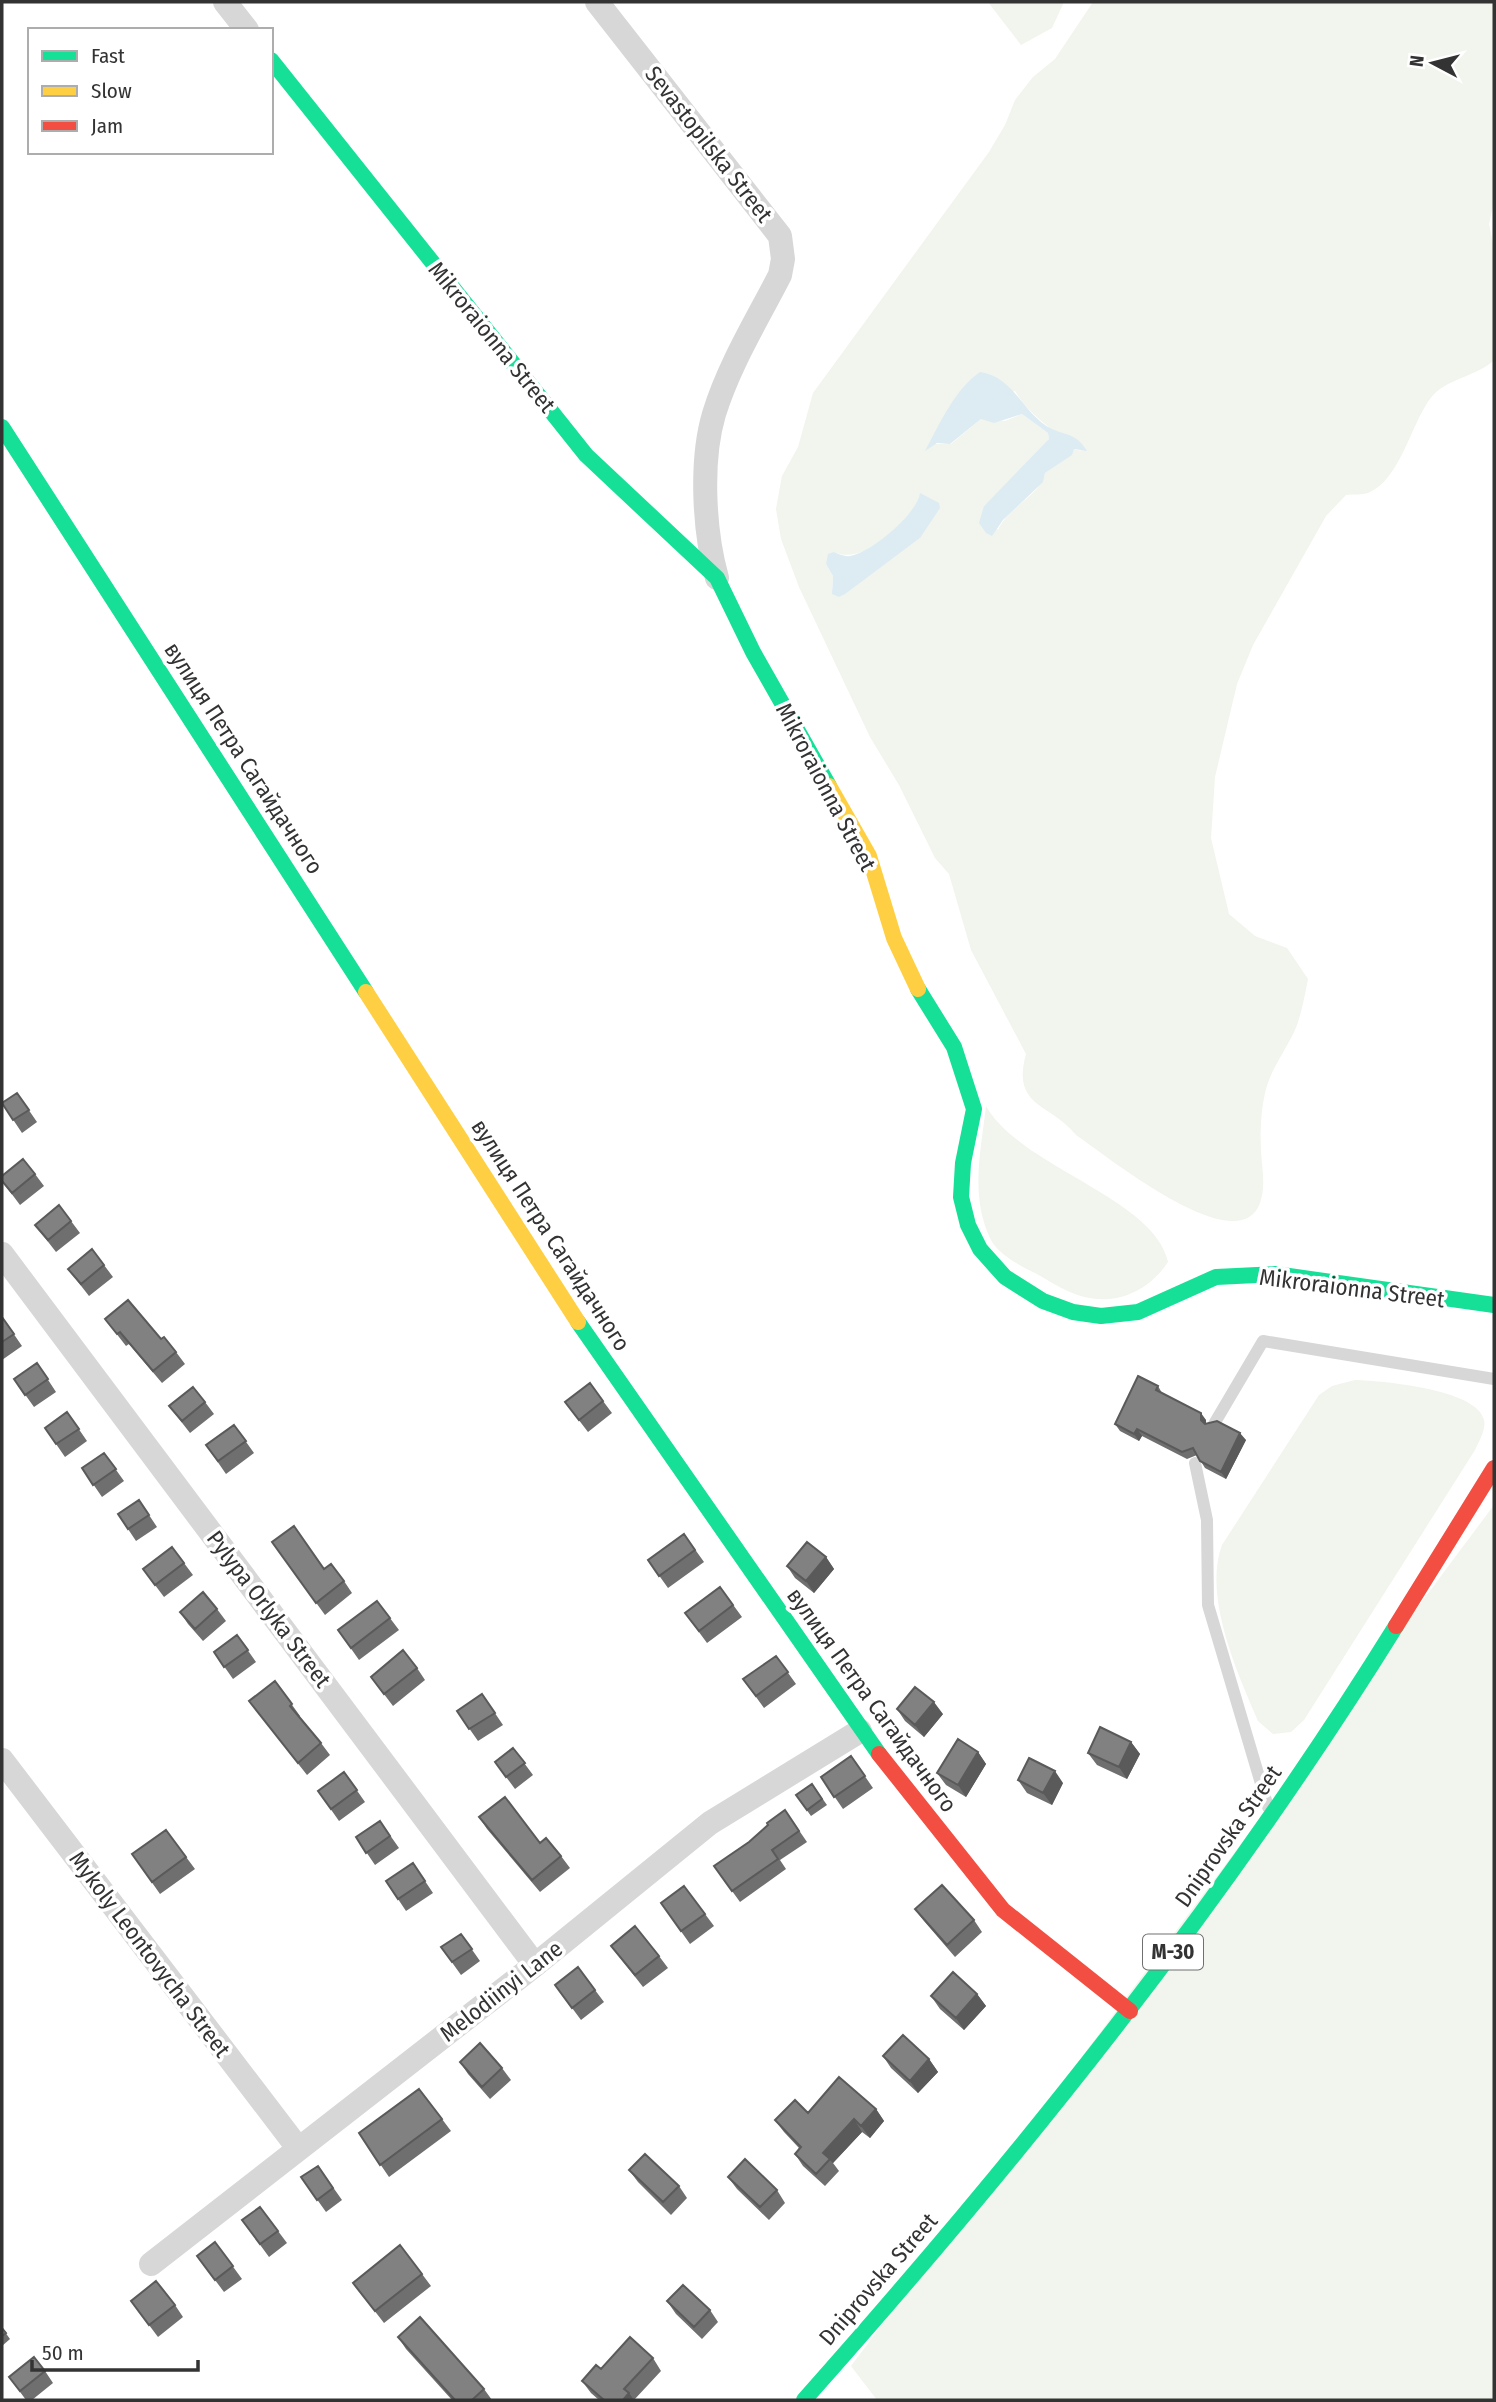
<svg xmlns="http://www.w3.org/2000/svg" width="1496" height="2402" font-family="'Fira Sans Condensed',sans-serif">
	<rect width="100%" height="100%" fill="#fff"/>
	<!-- green -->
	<path fill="#f1f5ed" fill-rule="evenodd" d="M988 2H1064L1052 28 1021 45Z
		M1093 2H1494V201L1489 224 1494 249V360C1477 377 1445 378 1430 399 1411 424 1400 480 1368 493 1362 495 1353 494 1346 495L1326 516 1253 645 1237 684 1215 777 1211 838 1229 914 1255 936 1287 948 1308 979C1305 994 1302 1011 1297 1025 1288 1048 1270 1069 1265 1093 1261 1110 1260 1133 1261 1151 1262 1170 1266 1185 1260 1203 1238 1263 1106 1155 1076 1135 1051 1103 1011 1108 1026 1054L971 950 949 874 935 858 899 785 870 737 799 587 781 539 776 509 782 476 798 447 813 393 989 152 1005 125 1015 100 1033 77 1055 59ZM1015 391C1030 416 1058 434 1082 451L1074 449 1071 455 1045 473C1040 496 1008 507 998 530L984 506 1042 448 1049 439 1048 433 1022 414 1005 421 981 419 951 444H929L942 420ZM919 502 920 538 839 597 832 588 833 576 826 564 834 552C865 566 901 524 919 502Z
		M986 1106C1020 1167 1155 1198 1168 1262 1146 1295 1108 1309 1070 1292 1058 1287 1048 1280 1037 1274 1022 1267 997 1254 990 1238 970 1195 981 1151 986 1106Z
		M1355 1380C1383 1381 1477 1389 1484 1420 1486 1430 1479 1441 1475 1450L1304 1720 1291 1732 1273 1734 1258 1721C1237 1672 1203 1596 1222 1545L1319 1395 1332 1386Z
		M1494 1505V2400H877L851 2366Z"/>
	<!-- water -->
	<path fill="#ddebf3" d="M980 372C1015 377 1023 415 1052 429 1068 436 1077 434 1087 451L1074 449 1072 455 1045 473 1043 482 1003 520 992 536 986 533 979 523 984 506 1049 439 1048 433 1022 414 994 423 981 419 950 444 937 443 925 451C939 425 955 389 980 372Z
		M920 493 939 503 940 508 920 538 845 594 839 597 832 594 833 576 826 564 828 554 834 552C839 554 845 557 850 556 871 553 918 513 920 493Z"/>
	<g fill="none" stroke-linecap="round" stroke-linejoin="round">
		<!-- lane -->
		<path stroke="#d7d7d7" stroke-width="12" d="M1214 1424 1263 1341 1494 1379
			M1195 1463 1207 1520 1208 1605 1268 1807"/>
		<!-- street -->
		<path stroke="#d7d7d7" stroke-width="24" d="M225 2 247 30
			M597 2 780 236 783 259 780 275C757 320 729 365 714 414 700 461 704 532 717 578
			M2 1254 535 1965
			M2 1760 298 2148
			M151 2264 535 1965 710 1823 860 1731"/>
		<!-- fast -->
		<path stroke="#16e098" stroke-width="16" d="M271 60 586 455 717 578 753 652 829 786
			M2 427 366 992
			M918 989 954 1047 974 1109 963 1163 961 1197 968 1225 980 1249 1005 1277 1043 1301 1073 1312 1101 1316 1138 1312 1216 1277 1275 1274 1494 1305
			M578 1322 879 1754
			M804 2400C1021 2156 1224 1903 1396 1626"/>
		<!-- slow -->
		<path stroke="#ffcf43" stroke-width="16" d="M829 786 869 856 894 938 918 989
			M366 992 578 1322"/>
		<!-- jam -->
		<path stroke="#f24e42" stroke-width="16" d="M1396 1626 1494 1468
			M879 1754 1003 1910 1130 2011"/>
	</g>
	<!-- wall -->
	<path fill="#6f6f6f" d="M17 1093 37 1122 22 1133 2 1103Z
		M35 1174 44 1186 20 1205 2 1181Z
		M71 1221 80 1233 56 1252 35 1225Z
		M104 1265 113 1277 89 1296 68 1269Z
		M2 1317 22 1346 2 1360Z
		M105 1319 161 1339 176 1352 185 1364 162 1383 129 1344 126 1346Z
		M37 1363 56 1392 34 1407 14 1379Z
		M1158 1386 1162 1393 1206 1420V1424L1246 1440 1226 1479 1205 1468 1197 1455 1187 1459 1142 1436 1139 1441 1120 1431 1115 1424Z
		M603 1401 612 1413 588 1432 565 1402Z
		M205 1402 214 1414 190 1433 169 1406Z
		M67 1412 87 1441 65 1457 45 1428Z
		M234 1425 254 1453 226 1474 206 1445Z
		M104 1453 124 1481 102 1497 82 1468Z
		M139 1500 157 1527 136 1541 118 1514Z
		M684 1534 704 1562 668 1588 648 1560Z
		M272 1542 324 1569 344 1581 352 1593 325 1615Z
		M826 1557 834 1569 814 1593 795 1578 787 1566Z
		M184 1563 193 1575 164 1597 143 1569Z
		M720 1587 742 1617 707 1643 685 1613Z
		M377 1601 399 1630 359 1660 338 1630Z
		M217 1609 226 1621 203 1641 188 1624 180 1612Z
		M237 1635 256 1662 233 1679 214 1652Z
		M776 1656 796 1684 764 1708 743 1679Z
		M417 1668 425 1680 393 1706 371 1677Z
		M275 1681 300 1716 299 1717 321 1743 330 1755 307 1775 249 1701Z
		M482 1694 503 1725 478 1741 457 1711Z
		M897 1709 943 1714 924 1737 905 1721Z
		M1131 1742 1140 1754 1127 1779 1097 1765 1088 1753Z
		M513 1748 533 1775 515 1789 495 1762Z
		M978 1752 986 1764 966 1797 946 1785 937 1773Z
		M851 1756 873 1788 843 1809 821 1777Z
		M344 1772 365 1802 339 1821 318 1791Z
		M1018 1780 1063 1783 1052 1805 1027 1793Z
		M812 1784 827 1805 811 1816 796 1795Z
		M785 1810 807 1842 780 1860 786 1869 740 1902 714 1866 749 1842Z
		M479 1817 540 1843 561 1856 570 1868 540 1892 487 1829Z
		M380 1821 399 1848 375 1865 356 1837Z
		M166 1830 195 1869 160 1894 132 1854Z
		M421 1875 433 1893 406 1911 386 1881Z
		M684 1886 714 1926 690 1944 661 1903Z
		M915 1909 974 1920 982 1932 955 1957 924 1921Z
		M461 1934 480 1961 461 1975 441 1947Z
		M611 1946 659 1956 668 1968 643 1987Z
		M555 1985 595 1990 604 2002 581 2020Z
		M977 1994 986 2006 964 2030 940 2009 931 1996Z
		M883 2056 929 2059 938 2072 918 2093 891 2068Z
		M460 2062 502 2068 511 2080 490 2099 468 2074Z
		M876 2109 884 2121 870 2138 862 2132 833 2163 839 2171 825 2186 803 2166 795 2154 799 2148 784 2132 775 2120 808 2113Z
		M442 2119 451 2131 389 2177 359 2133Z
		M318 2166 342 2200 326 2212 301 2177Z
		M629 2170 679 2186 687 2198 671 2215 638 2182Z
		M728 2177 777 2190 785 2203 769 2220 737 2189Z
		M260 2207 287 2243 269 2257 242 2220Z
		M215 2242 242 2279 224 2292 197 2256Z
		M422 2274 431 2286 384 2323 353 2283Z
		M131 2301 175 2305 183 2317 158 2337Z
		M667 2301 710 2310 718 2322 702 2339 676 2314Z
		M2 2328 10 2339 2 2346Z
		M398 2337 484 2389 492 2400H452L406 2349Z
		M653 2358 661 2371 634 2400H599L591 2393 582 2381Z
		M45 2371 53 2383 32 2400H26L9 2377Z"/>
	<!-- shaded-wall -->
	<path fill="#5a5a5a" d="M1201 1413 1206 1420V1428L1201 1420Z
		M1137 1429 1142 1436 1139 1441 1134 1434Z
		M1240 1433 1246 1440 1226 1479 1221 1472Z
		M826 1557 834 1569 814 1593 806 1581Z
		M934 1702 943 1714 924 1737 915 1725Z
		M1131 1742 1140 1754 1127 1779 1119 1767Z
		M978 1752 986 1764 966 1797 958 1785Z
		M1055 1771 1063 1783 1052 1805 1043 1793Z
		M977 1994 986 2006 964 2030 956 2018Z
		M929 2059 938 2072 918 2093 910 2081Z
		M876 2109 884 2121 870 2138 861 2126Z
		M854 2119 862 2132 833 2163 823 2153Z
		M629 2393 634 2400H623Z"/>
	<!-- building -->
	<path fill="#818181" stroke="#5a5a5a" stroke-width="2" d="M17 1093 29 1110 13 1120 2 1103Z
		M23 1159 35 1174 12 1193 2 1181V1176Z
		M59 1205 71 1221 48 1240 35 1225Z
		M92 1249 104 1265 81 1284 68 1269Z
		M128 1300 161 1339 164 1337 176 1352 153 1371 120 1332 117 1334 105 1319Z
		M2 1317 14 1334 2 1342Z
		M37 1363 48 1379 25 1395 14 1379Z
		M1138 1376 1158 1386 1156 1390 1201 1413V1420L1205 1424 1217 1421 1240 1433 1221 1472 1200 1461 1193 1448 1182 1452 1137 1429 1134 1434 1115 1424Z
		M590 1383 603 1401 579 1420 565 1402Z
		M193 1387 205 1402 182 1421 169 1406Z
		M67 1412 79 1429 56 1444 45 1428Z
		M234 1425 246 1441 218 1461 206 1445Z
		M104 1453 116 1469 93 1485 82 1468Z
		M139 1500 149 1515 128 1529 118 1514Z
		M294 1526 324 1569 331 1564 344 1581 316 1603 272 1542Z
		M684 1534 695 1550 659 1576 648 1560Z
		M807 1542 826 1557 806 1581 787 1566Z
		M172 1547 184 1563 155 1585 143 1569Z
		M720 1587 733 1605 699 1631 685 1613Z
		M203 1592 217 1609 195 1629 180 1612Z
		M377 1601 390 1618 351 1648 338 1630Z
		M237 1635 248 1650 224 1667 214 1652Z
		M403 1650 417 1668 384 1694 371 1677Z
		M776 1656 788 1672 756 1696 743 1679Z
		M275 1681 292 1704 290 1706 321 1743 298 1763 249 1701Z
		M915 1687 934 1702 915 1725 897 1709Z
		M482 1694 495 1713 469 1729 457 1711Z
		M1100 1727 1131 1742 1119 1767 1088 1753Z
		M958 1739 978 1752 958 1785 937 1773Z
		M513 1748 525 1763 506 1777 495 1762Z
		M851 1756 865 1776 834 1797 821 1777Z
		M1029 1758 1055 1771 1043 1793 1018 1780Z
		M344 1772 357 1790 331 1809 318 1791Z
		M812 1784 822 1799 807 1810 796 1795Z
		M505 1797 540 1843 546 1838 561 1856 532 1880 479 1817Z
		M785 1810 799 1831 772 1850 778 1859 732 1891 714 1866 749 1842 768 1825 767 1823Z
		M380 1821 390 1836 366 1853 356 1837Z
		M166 1830 186 1857 152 1882 132 1854Z
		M413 1863 425 1881 398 1899 386 1881Z
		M942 1885 974 1920 947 1945 915 1909Z
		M684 1886 705 1914 681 1931 661 1903Z
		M635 1926 659 1956 635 1975 611 1946Z
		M461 1934 472 1949 452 1962 441 1947Z
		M578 1967 595 1990 572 2008 555 1985Z
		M953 1972 977 1994 956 2018 931 1996Z
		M903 2035 929 2059 910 2081 883 2056Z
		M480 2043 502 2068 482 2087 460 2062Z
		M839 2077 876 2109 861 2126 854 2119 823 2153 830 2159 816 2174 795 2154 801 2147 775 2120 795 2100 808 2113Z
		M419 2089 442 2119 380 2165 359 2133Z
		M645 2154 679 2186 663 2202 629 2170Z
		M745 2159 777 2190 760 2207 728 2177Z
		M318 2166 333 2188 317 2200 301 2177Z
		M260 2207 278 2231 260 2244 242 2220Z
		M215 2242 233 2266 215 2280 197 2256Z
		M400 2245 422 2274 375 2311 353 2283Z
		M156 2281 175 2305 149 2325 131 2301Z
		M683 2285 710 2310 694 2327 667 2301Z
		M420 2317 484 2389 472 2400H455L398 2337Z
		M2 2328 6 2333 2 2336Z
		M630 2337 653 2358 624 2389 629 2393 623 2400H604L582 2381 596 2365 601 2369Z
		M34 2357 45 2371 20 2391 9 2377Z"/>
	<g text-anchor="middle" stroke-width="7" stroke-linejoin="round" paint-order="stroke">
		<!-- shield labels -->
		<rect fill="#fff" stroke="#707070" stroke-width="2" x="1143" y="1934.5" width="60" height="35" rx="5"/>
		<g font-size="21" font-weight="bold" fill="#333">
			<text x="1173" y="1959">М-30</text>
		</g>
		<!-- street labels -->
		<g font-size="23" fill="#333" stroke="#fff">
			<text transform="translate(709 144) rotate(52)" y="8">Sevastopilska Street</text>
			<text transform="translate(492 337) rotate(51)" y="8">Mikroraionna Street</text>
			<text transform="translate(244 758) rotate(57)" y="8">вулиця Петра Сагайдачного</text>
			<text transform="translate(826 787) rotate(62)" y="8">Mikroraionna Street</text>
			<text transform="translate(551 1235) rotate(57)" y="8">вулиця Петра Сагайдачного</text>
			<text transform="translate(1352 1288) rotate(7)" y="8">Mikroraionna Street</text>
			<text transform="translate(269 1609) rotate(53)" y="8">Pylypa Orlyka Street</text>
			<text transform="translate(872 1700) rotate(54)" y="8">вулиця Петра Сагайдачного</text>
			<text transform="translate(1228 1836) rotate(-55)" y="8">Dniprovska Street</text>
			<text transform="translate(150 1954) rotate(53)" y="8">Mykoly Leontovycha Street</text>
			<text transform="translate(501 1991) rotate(-38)" y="8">Melodiinyi Lane</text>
			<text transform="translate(878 2279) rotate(-49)" y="8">Dniprovska Street</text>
		</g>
	</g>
	<!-- border -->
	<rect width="1496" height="2402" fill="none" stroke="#333333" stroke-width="7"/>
	<!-- legend -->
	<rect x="28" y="28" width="245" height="126" fill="#ffffff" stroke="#adadad" stroke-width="2"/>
	<rect x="42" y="51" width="35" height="10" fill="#16e098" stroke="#adadad" stroke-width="2"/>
	<text x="91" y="63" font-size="21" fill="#333333">Fast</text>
	<rect x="42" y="86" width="35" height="10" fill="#ffcf43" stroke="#adadad" stroke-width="2"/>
	<text x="91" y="98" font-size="21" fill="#333333">Slow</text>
	<rect x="42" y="121" width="35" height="10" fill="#f24e42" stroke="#adadad" stroke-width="2"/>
	<text x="91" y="133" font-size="21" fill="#333333">Jam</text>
	<!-- north arrow -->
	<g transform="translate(1433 63) rotate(277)" stroke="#ffffff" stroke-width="5" paint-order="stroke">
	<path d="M0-5L12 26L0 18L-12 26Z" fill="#333333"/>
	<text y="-10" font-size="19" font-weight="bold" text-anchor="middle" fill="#333333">N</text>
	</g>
	<!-- scale -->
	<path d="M32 2360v10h166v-10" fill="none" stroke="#333333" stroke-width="3.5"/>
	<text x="42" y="2360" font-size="21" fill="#333333" stroke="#ffffff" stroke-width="5" paint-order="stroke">50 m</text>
</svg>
